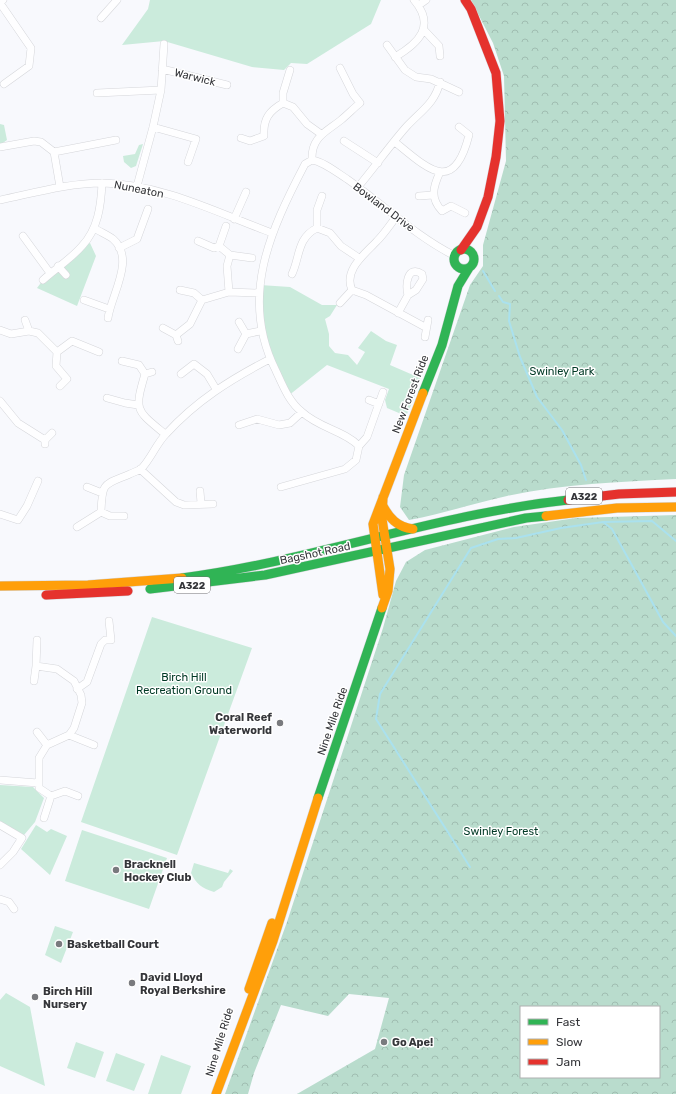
<svg xmlns="http://www.w3.org/2000/svg" width="676" height="1094" font-family="Rubik,sans-serif">
	<defs>
		<pattern id="forest-crowns" width="20" height="18" patternUnits="userSpaceOnUse"><rect width="20" height="18" fill="#b9dccd"/><path d="M2 6a3 3 0 1 1 6 0M12 15a3 3 0 1 1 6 0" fill="none" stroke="#a0bdb1"/></pattern>
	</defs>
	<rect width="100%" height="100%" fill="#f8f9fd"/>
	<!-- green -->
	<path fill="#cbebdc" d="M150 0H381L371 24 307 64 291 63 284 70 252 67 164 41 122 45 148 9Z
		M0 124 4 125 7 140 0 145Z
		M143 144 136 166 131 168 124 162 123 156 135 154 139 145Z
		M90 243 96 256 77 306 37 288 43 280 82 246Z
		M260 285 290 287 322 305H337L330 316 325 319 329 334V346L335 353 348 355 357 365 365 352 358 348 371 331 386 341 397 345 390 365 420 378 413 401 406 416 387 408 385 400 389 389 327 365 288 396 260 331Z
		M152 617 252 648 177 855 81 822Z
		M0 785 33 787 44 798 35 822 24 835 0 821Z
		M36 825 47 832 51 829 67 836 50 875 21 849Z
		M82 830 167 858 149 909 65 881Z
		M194 863 228 873 230 869 233 871 224 882 222 887 214 892C202 888 196 884 191 873Z
		M55 926 73 932 61 963 45 955Z
		M6 993 30 1007 45 1086 0 1066V1000Z
		M76 1042 104 1052 95 1078 67 1068Z
		M116 1053 145 1064 134 1091 106 1081Z
		M161 1055 191 1066 181 1094H148Z"/>
	<!-- forest -->
	<path fill="url(#forest-crowns)" fill-rule="evenodd" d="M471 0H676V479C619 482 563 484 507 496 474 503 443 514 409 520L400 507 404 475 470 285 483 266V245L506 161 504 76 493 43Z
		M676 515V1094H297L375 1049 389 998 349 994 328 1016 281 1005 254 1073 248 1094H225L287 922 383 628 396 581 406 562 425 550 514 527 576 518ZM521 1007H659V1077H521Z"/>
	<g fill="none" stroke-linecap="round" stroke-linejoin="round">
		<!-- stream -->
		<path stroke="#aae1ee" stroke-width="2" d="M483 271 495 291
			M499 296 503 302 510 304 509 321 520 357 537 397 562 430 581 465 586 480
			M603 522 612 529 663 622 676 636
			M470 867 376 719 380 694 471 548 498 539 516 538 561 528 603 522 652 521 676 541"/>
		<!-- street casing -->
		<g stroke="#d5d6da" stroke-width="8">
			<path id="street" d="M3 0 0 3 31 48 29 66 4 84
				M419 5 426 0
				M101 18 117 0
				M424 30 439 46 440 56
				M387 45 405 70 416 77 431 79 459 92
				M395 57C419 43 436 26 414 0
				M162 69 227 85
				M97 93 161 90
				M283 103V93L290 70
				M153 127 196 139 188 162
				M241 138 250 141 264 136C263 119 269 111 283 103L293 107 307 124 321 134
				M344 141 378 163
				M395 142C429 170 454 195 469 135L459 127
				M0 147 34 141 41 142 54 152
				M312 160C324 162 336 172 347 179 383 204 415 236 455 256
				M312 160C311 137 326 132 341 120 348 114 354 108 360 103L353 94 340 68
				M440 172C433 187 430 198 442 211L451 206 465 213
				M137 186 153 127 161 90 164 44
				M60 187 54 152 116 140
				M358 187C375 167 390 145 407 126 421 111 435 103 440 82
				M419 196 433 195
				M0 200C34 193 68 183 103 183 162 184 218 213 272 233
				M234 219 246 192
				M94 228C100 232 108 235 113 239 136 259 111 295 108 318
				M317 228V210L322 196
				M23 236 50 273
				M198 241 214 248 219 246 230 255 227 266 229 292
				M219 246 226 226
				M119 248 137 239 148 209
				M230 255 252 258
				M58 266 66 275
				M292 274C300 257 297 238 317 228L330 233 341 246 359 258
				M43 280C55 269 72 258 82 246 98 229 101 206 102 183
				M180 290 194 293 202 300
				M352 290C343 270 365 254 377 241 384 234 390 225 396 217
				M352 290 366 295 425 327
				M84 300 109 309
				M202 300 229 292 259 293
				M340 303 352 290
				M398 313 408 295 416 290 423 279 422 274C407 264 405 286 408 295
				M25 320 29 331
				M239 322 246 334
				M163 328 176 335
				M0 330 11 334 29 331 38 333 57 352 72 341 99 352
				M425 337 428 320
				M178 341 176 335 190 324 202 300
				M238 349 246 334 260 331
				M57 352 56 366 67 379 60 386
				M122 361 139 365 145 374
				M152 372 145 374C134 411 136 410 165 434
				M181 374 194 364 207 374 216 389
				M107 398 125 403 138 405
				M369 400 379 404
				M0 401 18 423 45 440V444
				M239 425 257 419 279 425 290 423 302 412
				M45 440 52 433
				M359 446 367 437 383 392
				M140 469 176 502 184 505 213 504
				M87 487 102 493
				M281 487 345 469 356 460 359 446C345 431 319 428 302 412 289 402 283 386 276 371 239 298 270 231 305 164L312 160
				M200 491 201 503
				M101 512 110 516H124
				M0 514 18 520 27 506 38 481
				M77 527 101 512C102 481 104 485 130 474 134 472 138 471 141 469 151 459 156 444 166 434 196 401 231 379 270 359
				M37 640 36 666 57 669 74 681 81 695 82 703 74 728 69 735 47 745 39 758V788L51 796 65 791 78 796
				M34 681 36 666
				M77 689 87 682 101 644 105 640H111L109 621
				M37 732 47 745
				M69 735 94 745
				M0 780 38 783
				M44 818 51 796
				M0 825 22 838 13 852 0 865
				M0 899 9 902 14 909"/>
		</g>
		<!-- fast casing -->
		<g stroke="#d5d6da" stroke-width="10">
			<path id="fast" d="M454 259a10 10 0 1 1 20 0a10 10 0 1 1-20 0Z
				M423 393 442 345 458 286 469 268
				M182 578C312 561 437 514 568 500
				M150 589 265 575 526 518 546 516
				M318 798 382 608"/>
		</g>
		<!-- slow casing -->
		<g stroke="#d5d6da" stroke-width="10">
			<path id="slow" d="M382 504C389 518 397 527 413 529
				M546 516 617 508 676 507
				M0 586 88 585 182 578
				M383 595 373 524 423 393
				M382 608 388 591 390 569 382 519 383 497
				M249 989 272 923
				M216 1094 273 941 318 798"/>
		</g>
		<!-- jam casing -->
		<g stroke="#d5d6da" stroke-width="10">
			<path id="jam" d="M461 250 477 227 488 197 496 157 500 121 496 73 471 9 465 0
				M568 500 619 494 676 492
				M46 595 128 591"/>
		</g>
		<!-- street -->
		<use href="#street" stroke="#fefeff" stroke-width="7"/>
		<!-- fast -->
		<use href="#fast" stroke="#30b455" stroke-width="9"/>
		<!-- slow -->
		<use href="#slow" stroke="#ff9f0a" stroke-width="9"/>
		<!-- jam -->
		<use href="#jam" stroke="#e5322d" stroke-width="9"/>
	</g>
	<!-- markers -->
	<g fill="#797a7e" stroke="#fff" stroke-width="1.5">
		<circle cx="280" cy="723" r="4"/>
		<circle cx="116" cy="870" r="4"/>
		<circle cx="59" cy="944" r="4"/>
		<circle cx="132" cy="983" r="4"/>
		<circle cx="35" cy="997" r="4"/>
		<circle cx="384" cy="1042" r="4"/>
	</g>
	<g text-anchor="middle" stroke-width="3" stroke-linejoin="round" paint-order="stroke">
		<!-- shield labels -->
		<g fill="#fff" stroke="#727275" stroke-width="1">
			<rect x="566" y="488" width="36" height="16" rx="3"/>
			<rect x="174" y="577" width="36" height="16" rx="3"/>
		</g>
		<g font-size="10" font-weight="bold" fill="#35363a">
			<text x="584" y="500">A322</text>
			<text x="192" y="589">A322</text>
		</g>
		<!-- street labels -->
		<g font-size="11" fill="#35363a" stroke="#fff">
			<text transform="translate(195 77) rotate(14)" y="4">Warwick</text>
			<text transform="translate(139 189) rotate(11)" y="4">Nuneaton</text>
			<text transform="translate(384 207) rotate(37)" y="4">Bowland Drive</text>
			<text transform="translate(410 394) rotate(-69)" y="4">New Forest Ride</text>
			<text transform="translate(315 553) rotate(-12)" y="4">Bagshot Road</text>
			<text transform="translate(332 721) rotate(-71)" y="4">Nine Mile Ride</text>
			<text transform="translate(219 1042) rotate(-73)" y="4">Nine Mile Ride</text>
		</g>
		<!-- park labels -->
		<g font-size="11" fill="#003925" stroke="#fff">
			<text x="562" y="375">Swinley Park</text>
			<text x="184" y="681">Birch Hill<tspan x="184" dy="13">Recreation Ground</tspan></text>
			<text x="501" y="835">Swinley Forest</text>
		</g>
		<!-- poi labels -->
		<g font-size="11" font-weight="bold" fill="#35363a" stroke="#fff" text-anchor="start">
			<text x="272" y="721" text-anchor="end">Coral Reef<tspan x="272" dy="13">Waterworld</tspan></text>
			<text x="124" y="868">Bracknell<tspan x="124" dy="13">Hockey Club</tspan></text>
			<text x="67" y="948">Basketball Court</text>
			<text x="140" y="981">David Lloyd<tspan x="140" dy="13">Royal Berkshire</tspan></text>
			<text x="43" y="995">Birch Hill<tspan x="43" dy="13">Nursery</tspan></text>
			<text x="392" y="1046">Go Ape!</text>
		</g>
	</g>
	<!-- legend -->
	<rect x="520" y="1006" width="140" height="72" fill="#ffffff" stroke="#aeafb0"/>
	<rect x="528" y="1019" width="20" height="6" fill="#30b455" stroke="#aeafb0"/>
	<text x="556" y="1026" font-size="12" fill="#35363a">Fast</text>
	<rect x="528" y="1039" width="20" height="6" fill="#ff9f0a" stroke="#aeafb0"/>
	<text x="556" y="1046" font-size="12" fill="#35363a">Slow</text>
	<rect x="528" y="1059" width="20" height="6" fill="#e5322d" stroke="#aeafb0"/>
	<text x="556" y="1066" font-size="12" fill="#35363a">Jam</text>
</svg>
